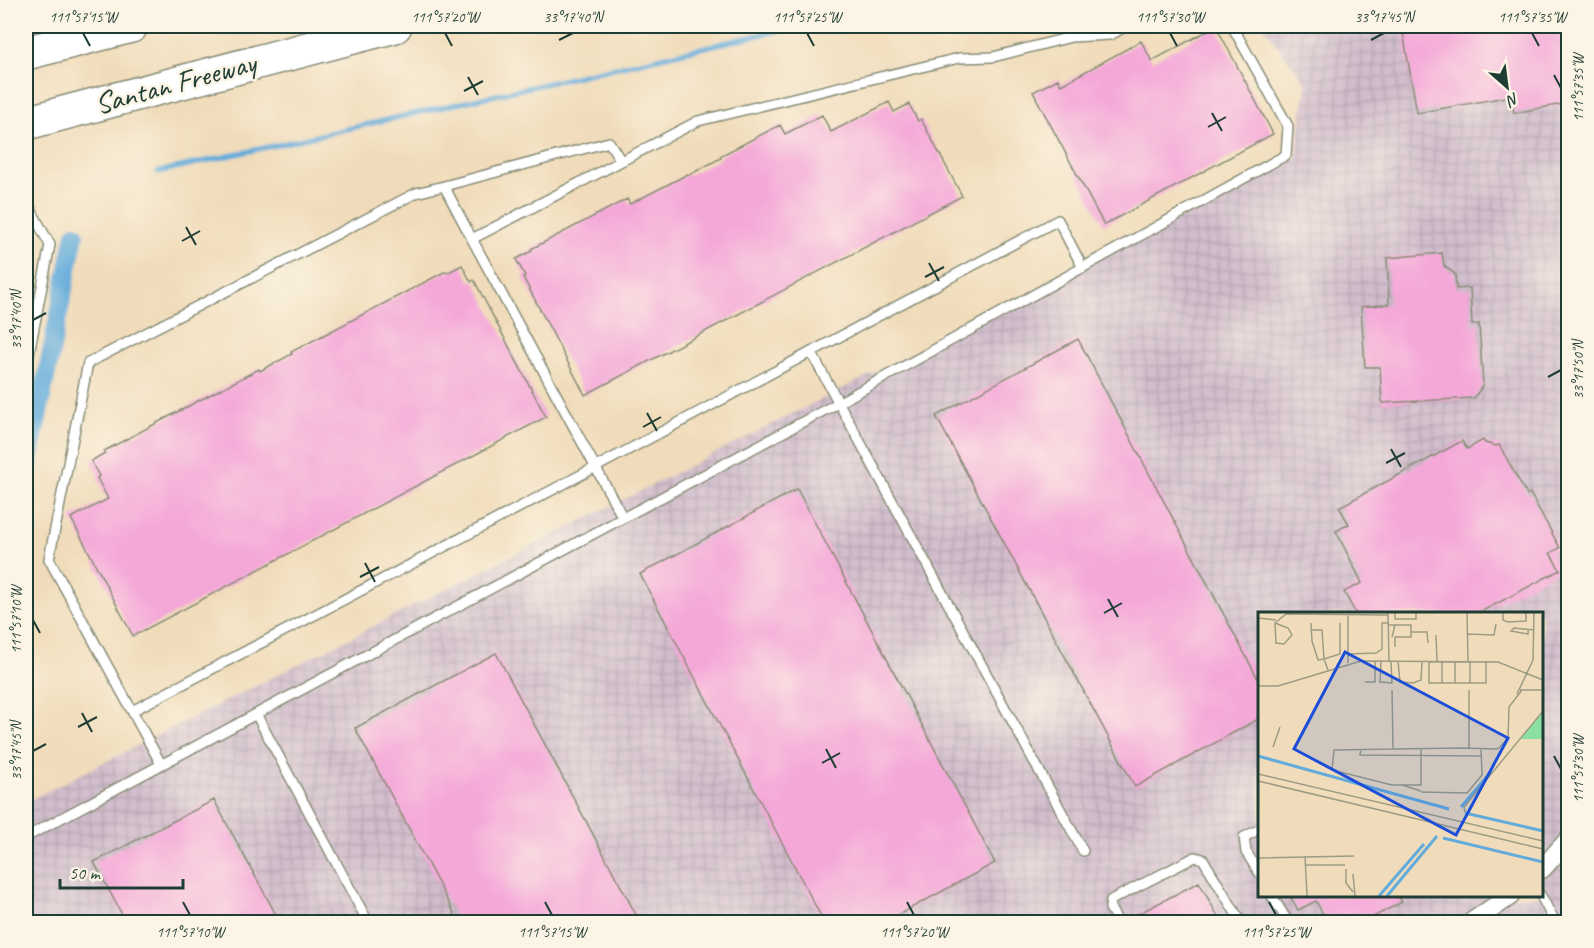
<svg xmlns="http://www.w3.org/2000/svg" width="1594" height="948" font-family="Caveat,sans-serif">
	<defs>
		<pattern id="industrial-grid" width="8" height="8" patternUnits="userSpaceOnUse" patternTransform="scale(1.5)"><rect width="8" height="8" fill="#d1bdcc"/><path d="M0 4h8M4 0v8" fill="none" stroke="#b3a3b0"/></pattern>
	</defs>
	<rect width="100%" height="100%" fill="#fcf5e5"/>
	<filter id="ink" filterUnits="userSpaceOnUse"><feTurbulence type="fractalNoise" baseFrequency=".0167" numOctaves="2"/><feDisplacementMap in="SourceGraphic" scale="12" xChannelSelector="R" yChannelSelector="G"/><feConvolveMatrix kernelMatrix="1 2 1 2 8 2 1 2 1" color-interpolation-filters="sRGB"/></filter>
	<filter id="wash" filterUnits="userSpaceOnUse"><feTurbulence type="fractalNoise" baseFrequency=".008" numOctaves="4" result="noise"/><feDisplacementMap in="SourceGraphic" scale="24" xChannelSelector="R" yChannelSelector="G"/><feGaussianBlur stdDeviation="1.35" result="paint"/><feColorMatrix in="noise" values="0 0 0 0 0 0 0 0 0 0 0 0 0 0 0 0 0 1.4 0 .05"/><feComposite in="paint" operator="in"/></filter>
	<g filter="url(#wash)">
		<rect width="100%" height="100%" fill="#f0dcba"/>
		<!-- industrial -->
		<path fill="url(#industrial-grid)" fill-rule="evenodd" d="M1263 26H1568V922H26V802L1296 159 1306 83ZM1260 614H1542V896H1260Z"/>
		<g fill="none" stroke-linecap="round" stroke-linejoin="round">
			<!-- stream -->
			<path stroke="#62abda" stroke-width="5" d="M158 172 798 26"/>
			<!-- canal -->
			<path stroke="#62abda" stroke-width="18" d="M26 476 75 234"/>
		</g>
		<g id="blocks">
			<!-- building -->
			<path fill="#f4a8d8" d="M1216 26 1273 134 1104 225 1033 92 1058 79 1061 85 1141 41 1152 61Z
				M1402 26H1568V103L1514 113 1511 96 1417 113Z
				M889 102 894 112 909 104 918 121 921 119 962 196 585 395 523 277 525 276 516 259 532 251 531 249 627 199 630 204 688 174 689 175 721 158 720 156 780 125 785 134 822 115 831 132Z
				M1442 253 1444 266 1455 274 1456 289 1470 288 1472 325 1479 324 1483 385 1474 398 1382 403 1380 367H1365L1361 307 1389 304 1387 258Z
				M462 265 471 282 474 280 546 417 133 636 71 518 108 499 97 478 99 476 91 461 105 453 104 451 198 401 259 369 260 371 292 354 291 352 446 271 447 273Z
				M1078 339 1260 683V718L1135 787 936 416Z
				M1483 440 1485 443 1496 446 1499 445 1527 495 1530 493 1560 548 1550 553 1560 570 1477 614H1356L1344 592 1362 583 1336 531 1349 524 1339 507 1462 441 1467 449Z
				M797 489 995 863 885 922H824L640 574Z
				M496 653 640 922H459L355 728Z
				M214 800 280 922H126L94 862Z
				M1199 882 1221 922H1138L1134 916Z
				M1290 896H1398L1402 902 1364 922H1327L1316 901 1298 910Z"/>
		</g>
	</g>
	<g filter="url(#ink)">
		<use href="#blocks" fill-opacity="0" stroke="#888c77" stroke-width="1.5"/>
		<g fill="none" stroke-linecap="round" stroke-linejoin="round">
			<!-- lane casing -->
			<g stroke="#888c77" stroke-width="12">
				<path id="lane" d="M472 239 444 186 609 142 621 161
					M811 352 1083 851
					M26 369 50 245 29 206
					M623 518 472 239 698 121 959 58 993 57 1071 37 1110 35 1127 26
					M132 711 596 467 1058 220 1083 268
					M256 714 368 922
					M161 764 49 559 88 363 416 193 444 186
					M1260 829 1244 837 1246 852 1260 874
					M26 837 838 403 1286 155 1288 126 1232 26
					M1272 896 1288 922
					M1541 896 1555 922
					M1118 922 1110 908 1111 900 1195 857 1203 859 1241 922"/>
			</g>
			<!-- street casing -->
			<g stroke="#888c77" stroke-width="21">
				<path id="street" d="M1542 869 1568 840
					M1472 922 1510 896"/>
			</g>
			<!-- highway casing -->
			<g stroke="#888c77" stroke-width="36">
				<path id="highway" d="M26 53 131 26
					M26 123 395 26"/>
			</g>
			<!-- lane -->
			<use href="#lane" stroke="#fff" stroke-width="9"/>
			<!-- street -->
			<use href="#street" stroke="#fff" stroke-width="18"/>
			<!-- highway -->
			<use href="#highway" stroke="#fff" stroke-width="33"/>
		</g>
	</g>
	<!-- ticks -->
	<path fill="none" stroke="#1f3d34" stroke-width="2" d="M83 33 90 46M445 33 452 46M807 33 814 46M1170 33 1177 46M1532 33 1539 46M559 40 573 33M1371 40 1384 33M1554 75 1561 88M468 77 478 95M464 91 483 81M1212 113 1222 131M1208 127 1226 117M186 227 196 245M182 241 200 231M929 263 939 281M925 277 944 267M33 320 46 313M1548 377 1561 370M647 413 657 431M643 427 661 417M1391 449 1401 467M1386 463 1405 453M365 563 375 582M360 577 379 567M1108 599 1118 617M1104 613 1122 603M33 620 40 633M82 713 92 732M78 727 97 717M826 749 836 768M33 751 46 744M1554 756 1561 769M822 763 840 753M183 902 190 915M545 902 552 915M907 902 914 915M1269 902 1276 915"/>
	<g text-anchor="middle" stroke-width="5" stroke-linejoin="round" paint-order="stroke">
		<!-- street labels -->
		<g font-size="30" fill="#1f3d34" stroke="#fcf5e5">
			<text transform="translate(175 83) rotate(-15)" y="10">Santan Freeway</text>
		</g>
	</g>
	<!-- overview -->
	<g transform="translate(1258 612)">
		<rect width="285" height="285" fill="#f0dcba"/>
		<path d="M285 99V127H262Z" fill="#8bdfa1"/>
		<path fill="none" stroke="#62abda" stroke-width="3" d="M0 144 191 197M203 195 233 160M207 201 285 219M185 226 285 250M121 284 166 232M129 284 179 224"/>
		<path fill="none" stroke="#9c9c84" stroke-width="1.5" d="M130 1 131 49M137 1V7H158V1M209 1 210 49M245 1V8L250 10 268 9V1M90 3V42M0 6 18 8M17 11 30 16 34 23 26 32 18 31 17 11 28 2 130 3M53 11 54 29 60 48 66 47 64 18H54M131 13H137L134 25M137 13H153V25H137V35M270 18V22L253 19 256 16 276 18M153 20H169L170 31M209 22 236 23 238 12M178 23 179 49M123 49 122 70 134 71 133 49M140 49 142 70 155 71 163 68 164 49M171 49V71H184V49M90 51V42L118 41 124 37V11H131M70 58 66 47 82 42V11M107 70H117V49M184 71H197V49M197 71H212V49M212 71H228V49M0 74H20L103 49 240 50 285 68M134 78 135 137M211 78V136M262 78H285M259 82 275 48 276 1M15 135 22 115M103 137 102 143 223 144M163 137V173H134L74 158 76 138 135 137 204 136 239 137 241 136 250 126 251 95 264 78M0 162 285 229M0 169 285 237M144 173 163 179M163 180 209 181 224 163 223 136M207 200 206 195 285 99M47 244 49 284M0 246 96 244M48 253H87M88 257V271L95 280M95 262 97 284"/>
		<path fill="#1d4ed8" fill-opacity="0.15" stroke="#1d4ed8" stroke-width="3" d="M87 40 250 126 198 223 36 137Z"/>
		<rect width="285" height="285" fill="none" stroke="#1f3d34" stroke-width="3"/>
	</g>
	<!-- margin -->
	<rect width="1594" height="948" fill="none" stroke="#fcf5e5" stroke-width="66"/>
	<!-- north arrow -->
	<g transform="translate(1507 87) rotate(152)" stroke="#fcf5e5" stroke-width="4.5" paint-order="stroke">
	<path d="M0-4.5L10 22L0 15L-10 22Z" fill="#1f3d34"/>
	<text y="-9" font-size="16" font-weight="bold" text-anchor="middle" fill="#1f3d34">N</text>
	</g>
	<!-- scale -->
	<path d="M60 879v9h123v-9" fill="none" stroke="#1f3d34" stroke-width="3"/>
	<text x="69" y="879" font-size="18" fill="#1f3d34" stroke="#fcf5e5" stroke-width="4.5" paint-order="stroke">50 m</text>
	<rect x="33" y="33" width="1528" height="882" fill="none" stroke="#1f3d34" stroke-width="2"/>
	<g font-size="15" text-anchor="middle" fill="#1f3d34">
		<text x="83" y="22">111°57'15"W</text>
		<text x="445" y="22">111°57'20"W</text>
		<text x="573" y="22">33°17'40"N</text>
		<text x="807" y="22">111°57'25"W</text>
		<text x="1170" y="22">111°57'30"W</text>
		<text x="1384" y="22">33°17'45"N</text>
		<text x="1532" y="22">111°57'35"W</text>
		<text transform="translate(1578 88) rotate(-90)" y="5">111°57'35"W</text>
		<text transform="translate(16 320) rotate(-90)" y="5">33°17'40"N</text>
		<text transform="translate(1578 370) rotate(-90)" y="5">33°17'50"N</text>
		<text transform="translate(16 620) rotate(-90)" y="5">111°57'10"W</text>
		<text transform="translate(16 751) rotate(-90)" y="5">33°17'45"N</text>
		<text transform="translate(1578 769) rotate(-90)" y="5">111°57'30"W</text>
		<text x="190" y="937">111°57'10"W</text>
		<text x="552" y="937">111°57'15"W</text>
		<text x="914" y="937">111°57'20"W</text>
		<text x="1276" y="937">111°57'25"W</text>
	</g>
</svg>
